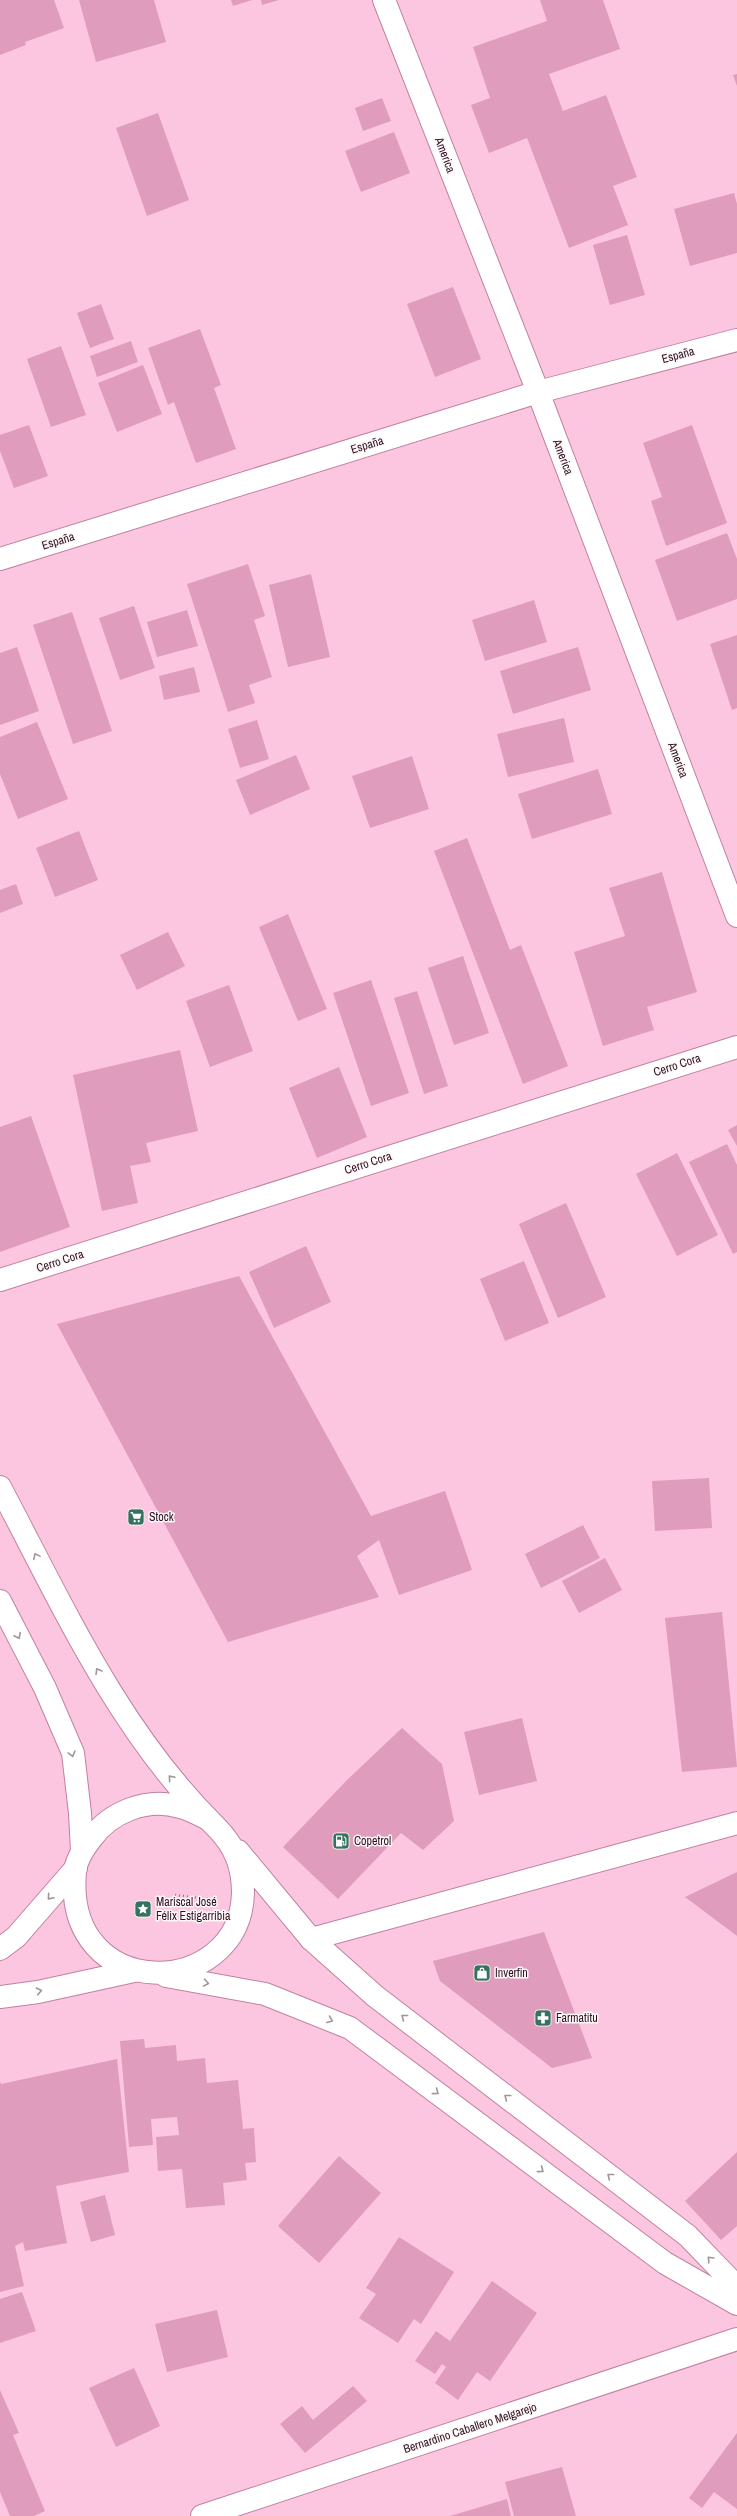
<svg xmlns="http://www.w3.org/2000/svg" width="737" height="2516" font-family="'Archivo Narrow',sans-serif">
	<rect width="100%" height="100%" fill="#fcc6e0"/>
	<!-- building -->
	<path fill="#df9cbd" d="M0 0H54L64 28 25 42 26 45 0 55Z
		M79 0H154L166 42 96 62Z
		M231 0H252L233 6Z
		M261 0H279L262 5Z
		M540 0H603L620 49 549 74 563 111 606 95 637 177 613 186 628 225 569 248 527 138 489 153 471 105 490 98 473 47 547 21Z
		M737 74V86L733 75Z
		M382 98 391 121 363 131 355 108Z
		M158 113 189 200 147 216 116 128Z
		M394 132 410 173 361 192 345 151Z
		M734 193 737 204V253L690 266 674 209Z
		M627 235 645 295 610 305 593 245Z
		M453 287 481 359 435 377 407 304Z
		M101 304 114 339 90 348 77 313Z
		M200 329 221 385 214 388 236 449 196 463 174 402 168 405 148 348Z
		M131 341 138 362 97 377 90 356Z
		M61 346 86 415 51 427 27 359Z
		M143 365 162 414 117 432 98 383Z
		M29 425 48 476 14 488 0 451V435Z
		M692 425 727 523 666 546 651 501 662 497 643 443Z
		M727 533 737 559V599L677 621 655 560Z
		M248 564 265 616 254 620 272 677 249 685 255 703 228 712 187 584Z
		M311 574 330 657 288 667 269 585Z
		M534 600 547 642 485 661 472 620Z
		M134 606 155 668 120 680 99 618Z
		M187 610 198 646 157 657 147 622Z
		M72 612 112 731 73 744 33 625Z
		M737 635V708L732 710 710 644Z
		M17 647 39 711 0 725V653Z
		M578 647 591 690 513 714 500 671Z
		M194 667 200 692 164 700 159 676Z
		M564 718 574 762 508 777 497 734Z
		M257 720 269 759 240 768 228 729Z
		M37 722 68 799 18 819 0 774V737Z
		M296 755 310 789 250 815 236 780Z
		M412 756 429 809 370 828 352 776Z
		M598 769 612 814 532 839 518 794Z
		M79 831 98 880 55 897 36 848Z
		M467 838 510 950 521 945 568 1066 523 1084 434 851Z
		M662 872 697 992 647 1007 654 1030 603 1046 574 952 625 936 609 888Z
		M16 884 23 904 0 913V890Z
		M288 914 327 1009 298 1021 259 927Z
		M168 932 185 966 137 990 120 955Z
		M463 956 489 1033 454 1045 428 968Z
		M371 980 409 1093 371 1106 333 993Z
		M229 985 253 1051 210 1067 186 1001Z
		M417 991 448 1086 424 1094 394 998Z
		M180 1050 198 1131 146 1143 151 1162 130 1166 138 1203 102 1211 73 1075Z
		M339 1067 367 1137 317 1158 289 1088Z
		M31 1116 70 1227 0 1252V1127Z
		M737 1125V1146L728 1130Z
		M727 1144 737 1165V1252L733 1254 689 1162Z
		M677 1153 718 1235 677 1256 636 1174Z
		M566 1203 606 1297 558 1318 519 1224Z
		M306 1246 331 1302 274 1328 249 1272Z
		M524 1261 549 1323 505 1341 480 1279Z
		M239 1276 371 1516 445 1491 472 1570 399 1595 379 1540 357 1556 379 1597 228 1642 57 1324Z
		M709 1478 712 1528 655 1531 652 1481Z
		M583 1525 600 1558 541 1588 525 1554Z
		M605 1558 622 1590 579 1613 562 1581Z
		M722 1612 737 1767 682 1772 665 1618Z
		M522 1718 537 1781 479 1795 464 1732Z
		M402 1728 442 1764 454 1821 423 1850 401 1833 338 1899 283 1847 347 1780Z
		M737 1872V1936L685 1897Z
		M544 1932 592 2058 552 2068 440 1981 433 1961Z
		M144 2039 145 2048 176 2045 177 2061 205 2058 207 2083 238 2080 243 2129 254 2128 256 2162 245 2163 247 2180 223 2183 225 2205 186 2208 182 2169 158 2171 156 2137 179 2135 177 2117 151 2119 153 2145 129 2147 120 2041Z
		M117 2059 129 2172 56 2186 67 2243 25 2251 23 2242 15 2246 24 2286 0 2292V2081L1 2084Z
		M737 2152V2226L721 2240 685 2201Z
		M339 2156 381 2193 319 2263 278 2226Z
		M105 2195 115 2235 91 2242 80 2202Z
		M399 2237 454 2272 421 2324 414 2319 398 2343 359 2318 376 2294 366 2288Z
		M492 2281 537 2313 490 2381 477 2372 458 2400 435 2383 446 2367 442 2364 435 2374 415 2361 436 2331 450 2341Z
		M22 2292 36 2331 0 2343V2299Z
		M217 2310 228 2357 167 2372 155 2324Z
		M134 2368 160 2426 116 2447 89 2388Z
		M353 2386 367 2401 305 2453 280 2424 302 2406 313 2420Z
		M0 2390 19 2433 13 2435 45 2511 34 2516H10L0 2492Z
		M737 2433V2509L714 2492 702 2508 689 2498Z
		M562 2467 576 2516H514L505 2482Z
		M507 2499 511 2516H450Z"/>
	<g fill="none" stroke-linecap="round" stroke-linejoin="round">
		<!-- minor casing -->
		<g stroke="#c081a0" stroke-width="24">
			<path id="minor" d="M384 0 538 392 737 916
				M0 559 538 392 737 340
				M0 1280 737 1047
				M311 1939 737 1823
				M0 1949 16 1937 76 1868
				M0 1997 38 1992 134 1971
				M202 2516 737 2339"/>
		</g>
		<!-- highway casing -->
		<g stroke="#c081a0" stroke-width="24">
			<path id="highway" d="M0 1487C63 1606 119 1732 216 1827 235 1846 243 1866 243 1893 240 2001 63 2004 75 1872 76 1860 83 1849 91 1839 110 1812 147 1797 180 1807 189 1809 198 1814 206 1818
				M0 1601 45 1688 73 1753 80 1813 82 1852
				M238 1851 311 1939 375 1996 688 2236 737 2287
				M166 1976 265 1994 350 2028 665 2263 737 2304"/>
		</g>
		<!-- path -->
		<path stroke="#9c7487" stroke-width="2.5" stroke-dasharray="1 3" stroke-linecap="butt" d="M175 1895 208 1899"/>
		<!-- minor -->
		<use href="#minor" stroke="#fff" stroke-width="22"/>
		<!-- highway -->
		<use href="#highway" stroke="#fff" stroke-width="22"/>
	</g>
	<!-- one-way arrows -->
	<defs><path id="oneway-chevron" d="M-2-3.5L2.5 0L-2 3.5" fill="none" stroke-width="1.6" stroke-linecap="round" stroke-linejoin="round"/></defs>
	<g stroke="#a0959a">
		<use href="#oneway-chevron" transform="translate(36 1556) rotate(-118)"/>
		<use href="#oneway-chevron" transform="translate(18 1636) rotate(63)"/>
		<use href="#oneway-chevron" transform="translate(98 1671) rotate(-121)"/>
		<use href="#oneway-chevron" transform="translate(72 1754) rotate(75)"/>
		<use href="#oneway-chevron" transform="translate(171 1778) rotate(-131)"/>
		<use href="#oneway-chevron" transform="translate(50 1897) rotate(131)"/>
		<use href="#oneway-chevron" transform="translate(206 1983) rotate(10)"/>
		<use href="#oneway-chevron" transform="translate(39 1991) rotate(-11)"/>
		<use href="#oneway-chevron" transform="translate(404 2017) rotate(-142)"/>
		<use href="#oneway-chevron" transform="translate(330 2020) rotate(22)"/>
		<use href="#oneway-chevron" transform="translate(436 2092) rotate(37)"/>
		<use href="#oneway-chevron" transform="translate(507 2097) rotate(-142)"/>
		<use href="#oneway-chevron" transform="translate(541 2170) rotate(37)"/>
		<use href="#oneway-chevron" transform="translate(610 2176) rotate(-142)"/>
		<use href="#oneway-chevron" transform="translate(710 2259) rotate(-134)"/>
	</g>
	<!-- icons -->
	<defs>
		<g id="supermarket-square" transform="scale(0.9)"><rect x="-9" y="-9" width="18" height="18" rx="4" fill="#36735e" stroke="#fef7fa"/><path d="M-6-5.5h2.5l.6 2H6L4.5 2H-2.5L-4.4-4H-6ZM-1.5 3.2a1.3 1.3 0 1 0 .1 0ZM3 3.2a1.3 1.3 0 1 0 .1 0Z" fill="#fff"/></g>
		<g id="fuel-square" transform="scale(0.9)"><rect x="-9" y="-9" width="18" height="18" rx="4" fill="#36735e" stroke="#fef7fa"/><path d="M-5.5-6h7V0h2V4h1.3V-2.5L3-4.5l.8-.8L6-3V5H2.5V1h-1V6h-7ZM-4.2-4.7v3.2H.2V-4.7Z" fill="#fff"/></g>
		<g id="sight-square" transform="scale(0.9)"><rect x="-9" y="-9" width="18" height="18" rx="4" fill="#36735e" stroke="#fef7fa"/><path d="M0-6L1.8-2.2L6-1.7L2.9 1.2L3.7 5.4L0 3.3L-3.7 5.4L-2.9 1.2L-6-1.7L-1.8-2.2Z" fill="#fff"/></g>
		<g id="shop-square" transform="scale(0.9)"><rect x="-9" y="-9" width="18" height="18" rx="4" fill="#36735e" stroke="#fef7fa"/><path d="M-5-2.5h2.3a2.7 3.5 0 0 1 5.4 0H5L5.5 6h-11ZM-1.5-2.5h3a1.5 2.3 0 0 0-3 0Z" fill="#fff"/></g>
		<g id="pharmacy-square" transform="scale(0.9)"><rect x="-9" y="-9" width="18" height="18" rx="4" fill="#36735e" stroke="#fef7fa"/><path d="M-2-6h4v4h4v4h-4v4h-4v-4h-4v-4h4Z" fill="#fff"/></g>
	</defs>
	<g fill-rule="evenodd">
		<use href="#supermarket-square" x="136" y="1517"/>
		<use href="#fuel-square" x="341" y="1841"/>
		<use href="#sight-square" x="143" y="1909"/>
		<use href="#shop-square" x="482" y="1973"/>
		<use href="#pharmacy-square" x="543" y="2018"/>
	</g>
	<g text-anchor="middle" stroke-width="3" stroke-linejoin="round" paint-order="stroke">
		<!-- street labels -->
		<g font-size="12" fill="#2b131f" stroke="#fef7fa">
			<text transform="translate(445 155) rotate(69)" y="4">America</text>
			<text transform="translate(678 355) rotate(-15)" y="4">España</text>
			<text transform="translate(367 445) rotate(-17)" y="4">España</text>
			<text transform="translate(563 457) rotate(69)" y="4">America</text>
			<text transform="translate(58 541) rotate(-17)" y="4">España</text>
			<text transform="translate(678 760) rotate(69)" y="4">America</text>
			<text transform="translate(677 1065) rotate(-18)" y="4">Cerro Cora</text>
			<text transform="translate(368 1163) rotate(-18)" y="4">Cerro Cora</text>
			<text transform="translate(60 1261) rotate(-18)" y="4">Cerro Cora</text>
			<text transform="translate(470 2428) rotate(-18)" y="4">Bernardino Caballero Melgarejo</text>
		</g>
		<!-- poi labels -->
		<g font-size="12" fill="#2b131f" stroke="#fef7fa" text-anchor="start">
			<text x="149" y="1521">Stock</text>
			<text x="354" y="1845">Copetrol</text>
			<text x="156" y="1906">Mariscal José<tspan x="156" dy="14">Félix Estigarribia</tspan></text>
			<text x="495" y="1977">Inverfin</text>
			<text x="556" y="2022">Farmatitu</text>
		</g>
	</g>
</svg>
